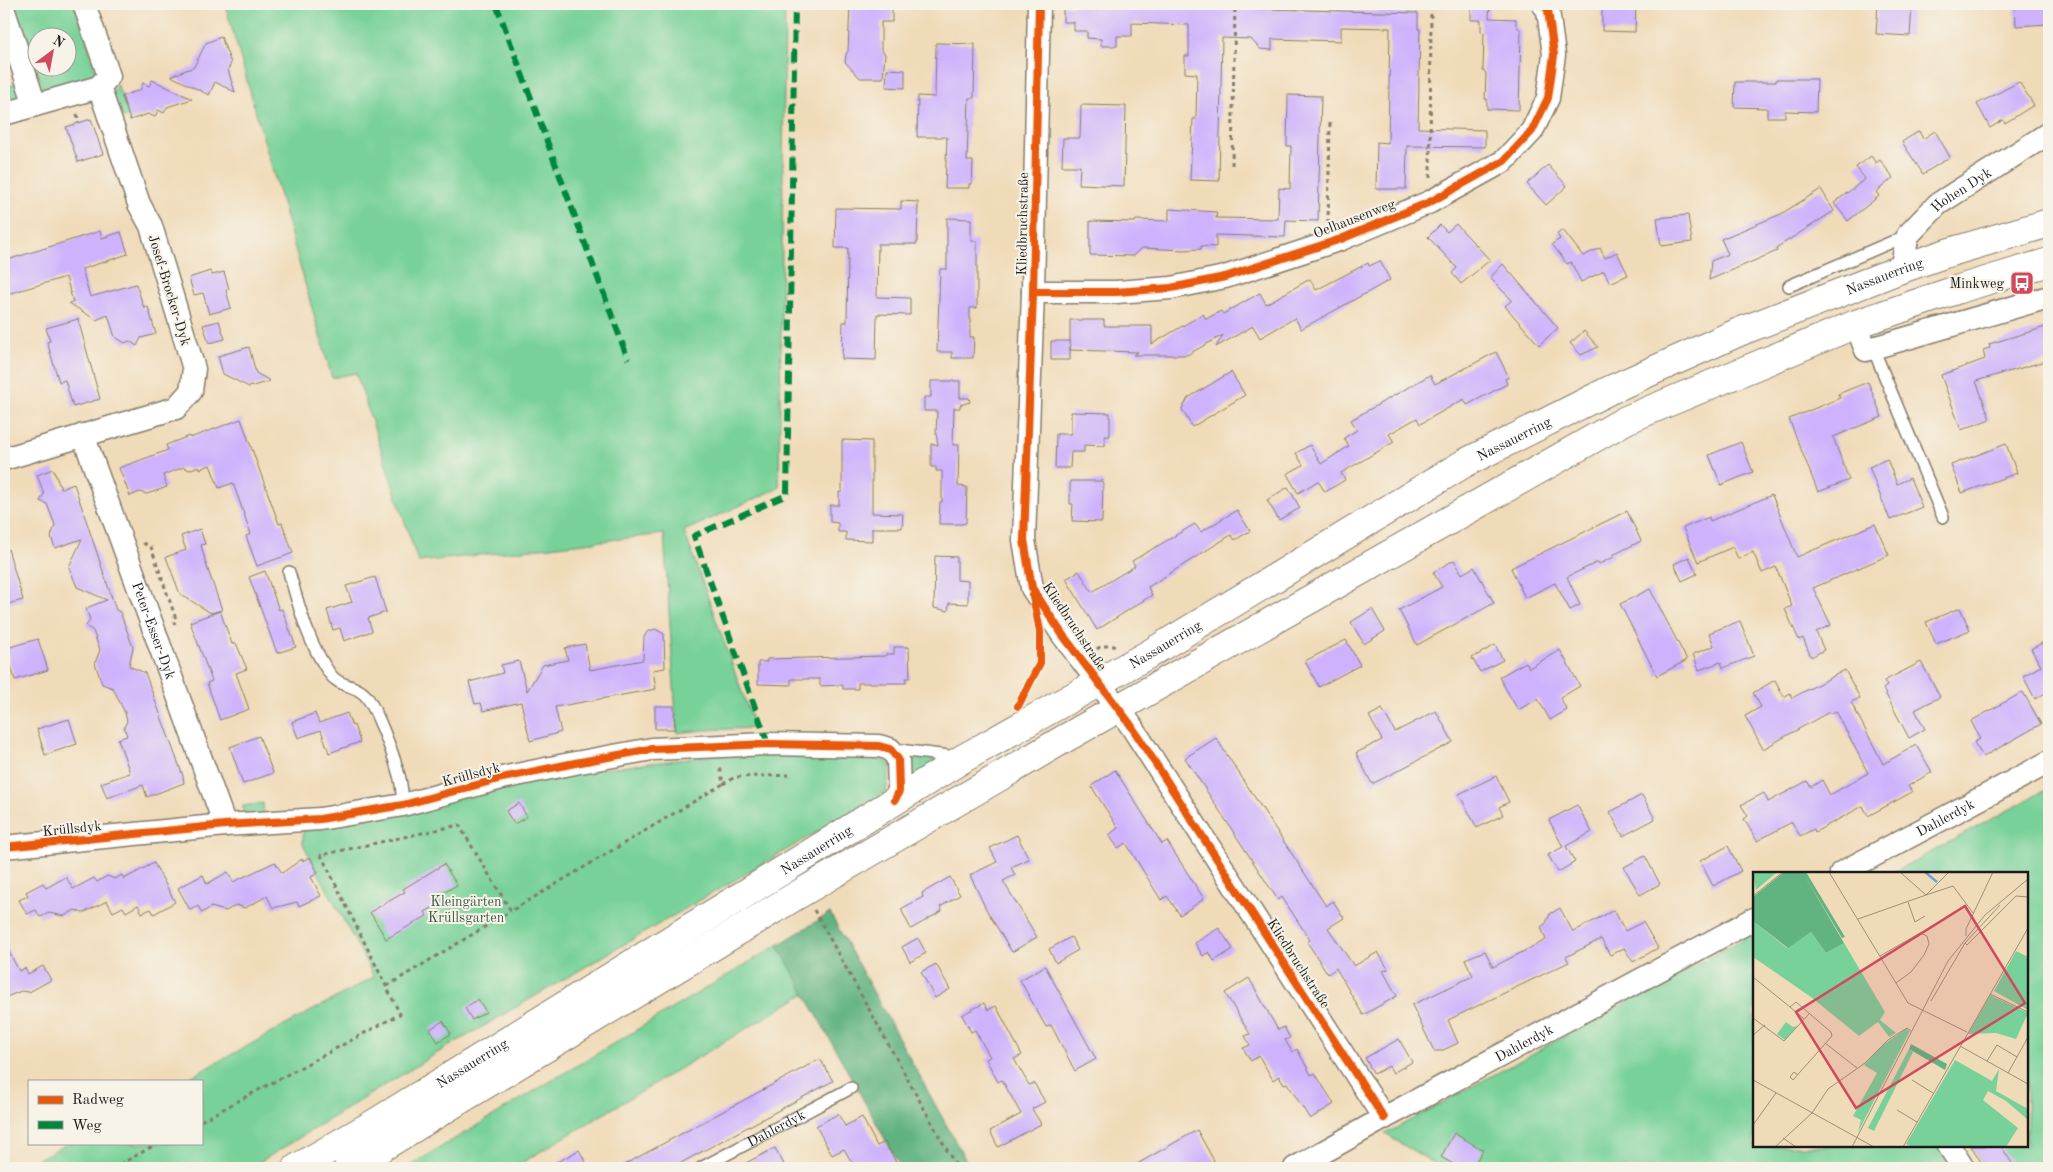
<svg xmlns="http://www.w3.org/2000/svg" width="2053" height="1172" font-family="'Old Standard TT',serif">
	<rect width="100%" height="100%" fill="#f7f3e8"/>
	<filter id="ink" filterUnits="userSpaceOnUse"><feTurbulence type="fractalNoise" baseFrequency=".02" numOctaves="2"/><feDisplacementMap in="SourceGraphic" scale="10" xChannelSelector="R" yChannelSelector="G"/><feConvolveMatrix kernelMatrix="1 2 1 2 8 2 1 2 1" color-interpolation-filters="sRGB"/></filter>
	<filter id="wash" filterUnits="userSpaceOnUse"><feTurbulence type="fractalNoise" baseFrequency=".0096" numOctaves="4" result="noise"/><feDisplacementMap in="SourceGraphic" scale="20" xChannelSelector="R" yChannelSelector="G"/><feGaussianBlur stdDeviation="1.12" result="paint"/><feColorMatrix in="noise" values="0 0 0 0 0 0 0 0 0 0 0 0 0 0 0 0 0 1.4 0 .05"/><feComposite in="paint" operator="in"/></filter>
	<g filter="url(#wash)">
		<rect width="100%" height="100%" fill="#f0dbb9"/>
		<!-- green -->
		<path fill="#77d198" stroke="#4a765a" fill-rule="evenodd" d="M4 4H75L97 74 92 80 46 95 36 89ZM38 38H68V68H38Z
			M225 4H785L779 488 684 531 755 728 705 730 677 733 664 534 418 562 356 373 332 378Z
			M21 82 26 97 4 109V87Z
			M117 84 129 116 116 121 110 97Z
			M751 751 867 753 891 764 886 792 434 1055 250 1168H22L68 1143H201V1081H183L374 977 303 844V829L577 772Z
			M903 755 941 759 909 780Z
			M2049 788V1168H1985L1971 1146H2027V873H1892Z
			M263 803 264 817 244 819 243 806Z
			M1754 933V1146H1938L1952 1168H1442L1385 1134Z
			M778 945 806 993 513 1168H406Z"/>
		<!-- forest -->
		<path fill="#61b380" stroke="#3e684e" d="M830 913 970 1168H901L778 945Z"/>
		<g id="blocks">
			<!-- building -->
			<path fill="#ceb2fd" d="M850 4H892V22H881V49L885 54 883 78H860L845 62 846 54 848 51Z
				M1471 4H1490L1489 18 1516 19V25L1521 31 1519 110 1487 109V99H1485L1486 73 1483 71 1484 33 1481 32V20H1471Z
				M1602 4H1636L1635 32 1602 31Z
				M1878 4H1912L1910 36 1876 34Z
				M2015 4H2049V24L2016 26Z
				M1063 6H1151L1418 13V29H1420L1418 128 1485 130V147L1407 146 1406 189H1376L1377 142 1388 143 1390 28 1341 27V41L1272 39V50L1260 49 1251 39 1222 38 1219 181 1190 180 1193 119H1196L1197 74 1185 73V56H1189V25L1132 23V36H1117V46H1101V39L1087 38V31H1074V22H1063Z
				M221 37 231 63 228 70 235 92 215 82 209 95 171 76 194 67 206 43Z
				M936 43 975 44 974 98H969L967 161H973L972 184H969V188H945L947 137H917L918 96 935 97Z
				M887 69 905 70V88L886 87Z
				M1776 79H1817L1816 112 1785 111V117H1767V108L1734 107 1735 82H1776Z
				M152 80 192 99 167 107 164 113 158 110 155 117 148 114 130 120 122 96 140 90 143 83 149 86Z
				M2019 82 2034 105 2005 123 2003 120 1990 128 1977 104Z
				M1288 95 1321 96 1318 221 1286 220 1285 237 1216 235V247L1201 246V249L1184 250 1142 248 1134 256 1090 255V221L1135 222 1136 220 1169 221V209L1217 212 1216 218 1278 219 1279 188 1290 189 1291 146H1287Z
				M1081 105 1126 106 1124 186 1079 184 1080 166H1062L1063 138H1080Z
				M91 119 103 154 78 162 66 127Z
				M1919 131 1923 139 1935 131 1950 157 1923 174 1902 142Z
				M1871 156 1876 163 1880 160 1893 178 1876 192 1879 196 1848 221 1834 203 1865 179 1856 167Z
				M1548 165 1567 186 1546 205 1527 184Z
				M1821 189 1834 211 1776 248 1777 251 1709 280 1711 261 1728 254 1721 239 1781 214Z
				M901 201 918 202 917 244H878L877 297 910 298V315L877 314 876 360 842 359 843 322H847L848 248H835L836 208 901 209Z
				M1688 215 1692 242 1661 246 1657 218Z
				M947 218 971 219V241H977V308H970V337H974L973 358H952V352H937L940 269H947Z
				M1456 224 1490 260 1461 284 1452 273 1457 268 1428 237 1440 225 1447 232Z
				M1563 230 1583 256 1600 248 1605 258 1617 252 1628 275 1610 283 1604 271 1581 282 1571 262 1567 264 1552 244 1560 239 1557 234Z
				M100 231 102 238 121 232 128 254 82 269 90 297 136 284 144 308 148 307 156 334 141 338 137 346 129 341 125 343 115 337 108 315 96 320 69 303 73 302 66 277 4 295V261Z
				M1380 261 1390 280 1301 329 1295 318 1260 338 1253 326 1216 347 1223 335 1187 355H1133L1138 352 1070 350V320H1104V326H1152V344L1203 314 1206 319 1221 311 1223 314 1260 293 1266 304 1310 279 1316 290 1368 263 1369 266Z
				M1503 264 1558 328 1539 345 1505 306 1512 300 1490 278Z
				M210 271 212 275 224 272 229 289 226 290 231 308 209 314 203 293 194 295 189 278Z
				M78 319 100 399 73 407 65 380 59 382 47 342 50 341 46 328Z
				M219 321 225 339 209 343 203 325Z
				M2049 326V360L1976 381 1990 419 1961 430 1941 375 1985 359 1983 350 1990 348 1989 344Z
				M1584 331 1598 347 1581 355 1570 343Z
				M1051 341H1070V360H1051Z
				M249 347 256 373 270 381 249 387 223 374 218 356Z
				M1496 352 1509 377 1505 379 1507 384 1467 405 1464 399 1420 424 1417 418 1389 434 1394 442 1341 473 1345 480 1325 492 1318 481 1298 493 1287 474 1303 465 1296 453 1310 445 1321 464 1349 446 1344 438 1357 430 1351 420 1430 375 1435 384Z
				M1231 372 1245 395 1192 427 1182 409 1188 398Z
				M931 381H960V398H969L970 402 960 405V408H954L953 445H959L958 486 967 487 966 523 961 524H939L940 502H942V471H936V467H931V444L938 445 936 434 937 411H924V397H931Z
				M1868 382 1882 417 1833 437 1849 480 1818 492 1789 419 1840 398 1838 394Z
				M1071 412 1110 413V436H1105V446L1084 445V452H1071L1070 468H1055L1056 434H1071Z
				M241 419 279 524 282 523 293 553 257 566 246 536 251 534 233 483 219 488 210 465 200 469 199 466 189 470 184 467 163 475 167 487 147 494 140 492 130 496 119 468 168 450 166 445 189 436 190 438Z
				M842 440 872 441V513L903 514 902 528H872V541L846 540V532H838V523L830 522V505H839V492H842Z
				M1741 442 1753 472 1721 485 1709 455Z
				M2006 444 2017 473 1962 493 1951 465Z
				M1887 459 1897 484 1910 478 1922 507 1890 520 1869 467Z
				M53 469 61 489 74 484 116 610 120 612 133 647 129 666 145 673 183 776 184 783 147 797 143 785 107 798 101 783 130 773 118 739 127 736 124 727 127 721 125 713 113 688 102 684 95 663 100 650 93 631 86 626 90 620 86 608 107 600 77 587 69 567 82 539 55 548 51 537 55 525 47 504 40 501 44 494 37 475Z
				M1070 481H1103L1102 522 1072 521 1073 504H1070Z
				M1288 487 1300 508 1279 520 1267 500Z
				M1772 495 1797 557 1875 524 1889 555 1813 588 1831 625 1816 632 1824 650 1811 657 1803 638 1799 640 1785 609 1792 606 1776 567 1762 573 1753 552 1738 559 1733 547 1698 562 1683 528 1709 517 1710 521Z
				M1237 510 1250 531 1235 540 1231 535 1148 587 1152 595 1097 630 1066 579 1079 571 1092 592 1135 566 1132 561 1195 524 1201 532Z
				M1627 511 1641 541 1613 555 1614 557 1599 564 1598 562 1567 577 1580 605 1570 610 1555 583 1525 598 1511 568Z
				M200 529 205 544 201 545 206 564 222 610 211 613 180 594 166 557 186 550 181 536Z
				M4 549H8L23 600 4 605Z
				M935 556 957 557V580L968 581V604L949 603 948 611 934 608Z
				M1689 557 1697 574 1682 581 1674 564Z
				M1454 560 1462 574 1474 567 1494 603 1417 645 1399 610 1442 587 1433 572Z
				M265 571 279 610 282 609 296 647 277 653 249 577Z
				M375 577 386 612 368 618 372 631 344 641 340 628 333 630 327 610 352 602 346 586Z
				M1650 589 1687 660 1657 676 1620 604Z
				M1960 608 1970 630 1936 644 1926 622Z
				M1372 609 1385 631 1364 644 1351 622Z
				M220 611 232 644 236 643 247 669 236 673 249 709 220 720 207 683 212 681 190 622Z
				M1740 621 1754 656 1723 668 1721 662 1699 670 1693 654 1714 646 1709 633Z
				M655 629 664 634 665 668 653 670 656 689 555 707 561 732 530 741 521 702 483 711 481 703 475 704 469 682 503 673 501 665 519 661 527 691 543 665 568 660 565 648 585 644 590 670 643 660 644 637 647 632Z
				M38 639 48 670 15 680 6 648Z
				M2049 639V691L2035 699 2023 676 2041 666 2031 649Z
				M1346 640 1360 665 1319 687 1305 661Z
				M1495 645 1503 660 1480 672 1472 658Z
				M894 647H909L910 678H906V683H858V689H843V685L820 686V679H791V685L758 684V662H767V659L886 656V654H894Z
				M1560 650 1580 686 1560 698 1567 710 1550 720 1538 699 1518 710 1499 677 1526 662 1529 668Z
				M1921 662 1940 697 1915 710 1925 729 1909 738 1883 689 1887 686 1884 681Z
				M1845 670 1860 698 1851 702 1883 764 1916 745 1932 772 1908 786 1912 792 1868 816 1863 806 1815 832 1814 829 1800 836 1792 822 1757 841 1744 819 1748 816 1741 805 1764 793 1768 802 1807 781 1811 787 1822 780 1830 795 1868 773 1836 711 1830 714 1829 712 1763 749 1745 716 1761 707 1753 693 1775 680 1784 697 1790 693 1792 698Z
				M2023 692 2041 724 1983 757 1974 742 1980 739 1971 721Z
				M655 706H674L675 729H655Z
				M1382 709 1395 732 1436 711 1453 742 1372 784 1356 753 1382 740 1369 716Z
				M315 713 319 723 347 713 352 726 354 725 360 742 329 753 321 730 298 738 292 722Z
				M69 719 77 744 45 755 37 729Z
				M259 736 273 773 243 784 230 747Z
				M1216 738 1326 906 1333 901 1344 918 1328 928 1354 966 1378 952 1388 969 1383 971 1397 996 1363 1015 1336 968 1328 974 1307 942 1310 940 1282 897 1278 900 1185 758Z
				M1115 770 1162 844 1167 841 1204 899 1180 915 1167 896 1161 900 1126 843 1118 848 1109 835 1118 828 1091 786Z
				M1496 776 1509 802 1499 807 1503 815 1477 828 1459 794Z
				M1642 795 1655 819 1623 836 1610 812Z
				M519 803 527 817 514 824 506 811Z
				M1577 805 1592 832 1566 846 1575 862 1558 872 1548 855 1563 847 1549 820Z
				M1017 835 1029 859 1011 867 1015 875 1003 881 1037 937 1012 952 986 909 970 875 997 862 990 848Z
				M1728 846 1741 871 1713 886 1700 861Z
				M1645 856 1660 884 1640 895 1624 867Z
				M310 857 318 873 311 877 321 896 299 906 297 902 273 908 267 896 245 908 236 905 226 911 211 907 202 913 198 906 190 910 178 888 203 875 207 884 228 872 233 882 275 862 282 873 302 859V861Z
				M154 863 175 902 154 914 151 909 142 913 138 905 126 912 123 907 113 912 107 901 83 913 75 910 64 916 49 913 40 917 36 910 27 914 19 900 28 896 26 892 43 883 46 888 66 877 73 889 94 878 97 882 107 876 115 879 122 875 124 879Z
				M444 864 457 885 438 896 441 903 425 912 427 916 386 939 370 912 405 892 403 889Z
				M950 877 960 895 940 907 942 911 911 929 901 909 923 897 922 893Z
				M1560 908 1573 932 1614 910 1625 931 1643 922 1658 948 1633 962 1624 948 1610 955 1601 939 1566 957 1569 962 1448 1020 1458 1043 1441 1051H1434L1412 1005 1473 976 1465 959 1485 951 1493 967 1546 940 1541 927 1546 923 1550 914Z
				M1219 928 1233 949 1214 961 1209 952 1203 956 1195 943Z
				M1071 937 1078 950 1056 963 1049 949Z
				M918 938 926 953 910 962 902 947Z
				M4 942 19 971 25 968 28 974 43 966 51 980 29 992 21 991 4 998Z
				M936 964 950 989 935 998 921 972Z
				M1045 966 1096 1059 1075 1071 1051 1025 1046 1027 1020 980Z
				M1249 978 1278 1030 1284 1027 1290 1038 1285 1040 1292 1052 1297 1049 1311 1075 1315 1073 1334 1104 1310 1119 1287 1083 1284 1084 1279 1076 1273 1080 1259 1056 1251 1061 1243 1048 1250 1045 1245 1036 1250 1034 1225 993Z
				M478 999 486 1012 472 1020 465 1008Z
				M984 1003 988 1010 996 1006 1022 1055 1014 1059 1029 1085 1034 1083 1045 1102 1032 1109 1041 1124 998 1147 990 1131 1021 1114 1002 1080 998 1082 986 1059 990 1057 975 1030 971 1032 962 1015Z
				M443 1021 451 1034 438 1042 430 1029Z
				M1399 1039 1412 1062 1393 1073 1389 1066 1374 1074 1365 1058Z
				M820 1059 833 1081 690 1158 672 1168H618Z
				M838 1114 845 1126 862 1117 877 1146 885 1142 896 1162 884 1168H855L844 1149 832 1155 816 1126Z
				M1197 1130 1218 1168H1130Z
				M1454 1133 1483 1150 1472 1168H1460L1441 1157Z
				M1971 1146H2001L2015 1168H1985Z
				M775 1148 786 1168H736Z
				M579 1150 589 1168H546L572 1154Z"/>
		</g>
	</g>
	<g filter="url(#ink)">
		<use href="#blocks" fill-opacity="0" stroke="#867c6a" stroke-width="1"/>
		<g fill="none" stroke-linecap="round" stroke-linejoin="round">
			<!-- lane casing -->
			<g stroke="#867c6a" stroke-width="14">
				<g id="lane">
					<path d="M1789 286 1908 235"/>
					<path d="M1873 348 1943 517"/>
					<path d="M289 572C300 609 307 641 330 674 339 687 355 684 365 695 375 705 394 756 398 772 402 782 402 795 403 805"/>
					<path d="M891 749 957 757"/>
					<path id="s1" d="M701 1168 851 1088"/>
				</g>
			</g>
			<!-- street casing -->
			<g stroke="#867c6a" stroke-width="25">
				<g id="street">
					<path d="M1039 4 1033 292 1024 540 1032 588 1062 634 1130 724 1384 1118"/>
					<path d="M4 11 35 105"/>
					<path d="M4 114 99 87"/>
					<path id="s2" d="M1901 269 1908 235 1938 204 2049 133"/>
					<path d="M1033 292H1116L1171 288 1225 277 1341 239 1430 202 1504 161 1532 131 1548 98 1554 55 1548 10 1543 4"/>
					<path d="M1856 324 1866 350 2049 297"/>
					<path id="s3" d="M83 435 225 825"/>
					<path d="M4 459 176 408 191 391 194 369 151 226 139 204 99 87 109 76 84 4"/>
					<path d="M4 847 225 825 320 819 403 805 502 778 575 763 652 749 768 744 879 746 890 749 898 759 899 791 895 800"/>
					<path id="s4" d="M1841 873 2049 762"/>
					<path d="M1949 1146 1963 1168"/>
					<path id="s5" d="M1295 1168 1384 1118 1754 919"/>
				</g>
			</g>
			<!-- primary casing -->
			<g stroke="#867c6a" stroke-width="30">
				<g id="primary">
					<path id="s6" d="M297 1168 375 1123 964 758 1149 654 1465 463 1610 390 1739 332 1901 269 1947 253 2049 223"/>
					<path d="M348 1168 794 897 1064 739 1626 420 1856 324 1959 289 2049 262"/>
				</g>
			</g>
			<!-- path -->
			<path stroke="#867c6a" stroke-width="3" stroke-dasharray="4 4" stroke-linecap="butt" d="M77 114 79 123
				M1232 165 1235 4
				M1430 178 1431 4
				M1328 223 1330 121
				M143 543 151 547 176 619 174 624
				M1097 649 1101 646H1115
				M723 784 735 777 792 775
				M814 910 957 1168
				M387 986 511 911
				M201 1121 400 1014 321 855 459 825 511 911 723 784 720 766
				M113 1168 159 1143"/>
			<!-- lane -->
			<use href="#lane" stroke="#fff" stroke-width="11"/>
			<!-- street -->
			<use href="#street" stroke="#fff" stroke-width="22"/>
			<!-- primary -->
			<use href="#primary" stroke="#fff" stroke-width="28"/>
			<!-- quiet -->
			<path stroke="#00873e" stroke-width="6" stroke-dasharray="12 6" stroke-linecap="butt" d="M496 4 628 359
				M768 744 694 536 787 495 795 4"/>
			<!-- cycleway casing -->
			<g stroke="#f7f3e8" stroke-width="11">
				<path id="cycleway" d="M1039 4 1033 292 1024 540 1032 588 1062 634 1130 724 1384 1118
					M1033 292H1116L1171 288 1225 277 1341 239 1430 202 1504 161 1532 131 1548 98 1554 55 1548 10 1543 4
					M1018 706 1040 663V631L1033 596
					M4 847 225 825 320 819 403 805 502 778 575 763 652 749 768 744 879 746 890 749 898 759 899 791 895 800"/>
			</g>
			<!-- cycleway -->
			<use href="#cycleway" stroke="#e8590c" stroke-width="8"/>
		</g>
	</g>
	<!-- icons -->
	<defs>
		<g id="bus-square" transform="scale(1.25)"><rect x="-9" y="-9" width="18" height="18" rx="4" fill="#d1495b" stroke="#f7f3e8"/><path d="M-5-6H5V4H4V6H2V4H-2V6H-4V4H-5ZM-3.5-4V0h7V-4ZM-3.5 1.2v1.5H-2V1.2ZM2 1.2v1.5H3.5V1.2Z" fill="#fff"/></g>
	</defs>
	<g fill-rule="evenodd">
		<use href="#bus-square" x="2022" y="283"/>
	</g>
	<g text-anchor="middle" stroke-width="4" stroke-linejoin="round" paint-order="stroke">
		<!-- street labels -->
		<g font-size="14" fill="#1c1c1c" stroke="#f7f3e8">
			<text dy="5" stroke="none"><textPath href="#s2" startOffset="105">Hohen Dyk</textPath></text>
			<text transform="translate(1354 218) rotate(-21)" y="5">Oelhausenweg</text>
			<text transform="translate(1022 224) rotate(-89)" y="5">Kliedbruchstraße</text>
			<text dy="5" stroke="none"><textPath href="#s6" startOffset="1824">Nassauerring</textPath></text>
			<text transform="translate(170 290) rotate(73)" y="5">Josef-Brocker-Dyk</text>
			<text dy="5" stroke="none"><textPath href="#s6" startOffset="1419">Nassauerring</textPath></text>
			<text transform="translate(1075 626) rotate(56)" y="5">Kliedbruchstraße</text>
			<text dy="5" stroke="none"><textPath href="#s3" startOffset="208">Peter-Esser-Dyk</textPath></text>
			<text dy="5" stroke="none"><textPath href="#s6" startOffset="1014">Nassauerring</textPath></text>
			<text transform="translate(471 774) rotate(-15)" y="5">Krüllsdyk</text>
			<text dy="5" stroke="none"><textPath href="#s4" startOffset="118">Dahlerdyk</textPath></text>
			<text transform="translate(72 828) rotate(-6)" y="5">Krüllsdyk</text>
			<text dy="5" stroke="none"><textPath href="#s6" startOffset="609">Nassauerring</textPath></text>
			<text transform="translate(1299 963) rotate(57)" y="5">Kliedbruchstraße</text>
			<text dy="5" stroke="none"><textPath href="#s5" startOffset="261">Dahlerdyk</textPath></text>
			<text dy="5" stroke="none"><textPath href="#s6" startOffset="204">Nassauerring</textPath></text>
			<text dy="5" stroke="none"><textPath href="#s1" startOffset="85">Dahlerdyk</textPath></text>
		</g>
		<!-- poi labels -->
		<g font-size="14" fill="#1c1c1c" stroke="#f7f3e8" text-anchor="end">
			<text x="2004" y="288">Minkweg</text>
		</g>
		<!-- park labels -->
		<g font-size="14" fill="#3c5b47" stroke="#f7f3e8">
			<text x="466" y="906">Kleingärten<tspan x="466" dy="16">Krüllsgarten</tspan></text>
		</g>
	</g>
	<!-- overview -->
	<g transform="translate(1753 872)">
		<rect width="275" height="275" fill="#f0dbb9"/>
		<path d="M0 0H24L3 18ZM0 49 34 76 58 60 73 81 91 71 132 140 127 148 143 161 136 165 125 150 106 164 58 125 0 85ZM263 79 275 85V138L241 119ZM237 123 275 141 263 167 243 161 215 162ZM33 150 40 155 44 154 32 168 24 162ZM153 157 157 159 105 260 108 248 100 244 124 201 111 193 130 173ZM156 177 160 180 121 259 115 256ZM202 188 239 209 246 197 243 219 275 237V248L253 229 235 219 230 228 265 256 253 275H159L153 272Z" fill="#77d198"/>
		<path d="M31 0H53L92 65 89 66 50 1 91 71 73 81 58 60 35 76 0 49V25ZM158 172 194 192 192 198 156 177Z" fill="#61b380"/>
		<path fill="none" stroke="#719fda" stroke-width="2.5" d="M172 0 184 10"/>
		<path fill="none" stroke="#9b8f7a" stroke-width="1" d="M76 0 155 131 214 160M147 0 173 23M196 0 173 23 200 14 220 41M0 24 30 0M155 30 162 50 172 44M105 47 173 23M213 64V57L240 0M212 71 214 73 263 24 275 25M127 84 167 61 174 64 176 72 171 83 158 100 143 111M0 105 37 135 43 130 78 160 79 164 40 208 37 205 41 200 45 203M237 122 275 140M178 129 212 71 247 33M37 135 51 147M0 146 31 169 56 142M0 163 12 153M72 171 104 196M207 174 275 212M234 189 244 173 264 185M255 201 275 165M0 208 121 275M159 208 180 221M144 238 164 250M0 253 23 221M30 266 43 275M22 275 59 241 75 217 112 191 135 168 154 156 158 159M99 275 195 89 232 43 275 7M150 275 275 56"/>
		<path fill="#d1495b" fill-opacity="0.15" stroke="#d1495b" stroke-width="2.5" d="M212 34 272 131 103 236 43 140Z"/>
		<rect width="275" height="275" fill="none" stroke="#1c1c1c" stroke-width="2.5"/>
	</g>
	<!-- margin -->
	<rect width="2053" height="1172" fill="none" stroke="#f7f3e8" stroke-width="20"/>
	<!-- legend -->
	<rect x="28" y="1080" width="175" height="65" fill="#f7f3e8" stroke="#9f9d96"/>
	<rect x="38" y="1096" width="25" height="8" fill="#e8590c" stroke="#9f9d96"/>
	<text x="72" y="1104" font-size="15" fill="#1c1c1c">Radweg</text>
	<rect x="38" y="1121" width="25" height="8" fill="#00873e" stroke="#9f9d96"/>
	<text x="72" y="1130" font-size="15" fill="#1c1c1c">Weg</text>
	<!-- north arrow -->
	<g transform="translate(52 52) rotate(32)"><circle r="24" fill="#f7f3e8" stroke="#9f9d96"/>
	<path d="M0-4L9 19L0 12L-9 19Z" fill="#d1495b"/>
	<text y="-8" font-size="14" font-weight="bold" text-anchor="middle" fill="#1c1c1c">N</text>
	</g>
</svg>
